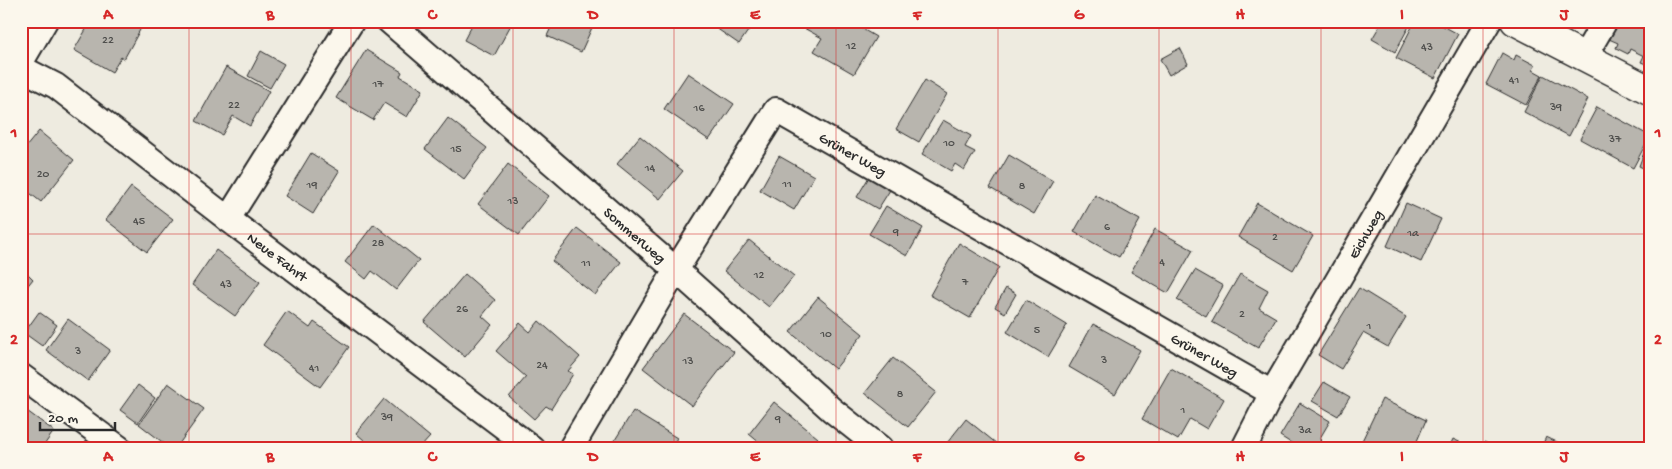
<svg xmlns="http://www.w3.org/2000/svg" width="1672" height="469" font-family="'Gochi Hand',sans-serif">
	<rect width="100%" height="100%" fill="#eeebe0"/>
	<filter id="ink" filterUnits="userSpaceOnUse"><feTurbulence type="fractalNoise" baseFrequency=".02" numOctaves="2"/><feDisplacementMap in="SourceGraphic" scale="10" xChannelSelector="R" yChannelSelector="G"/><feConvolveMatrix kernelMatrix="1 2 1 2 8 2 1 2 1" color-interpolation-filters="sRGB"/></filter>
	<g filter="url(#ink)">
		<!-- building -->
		<path fill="#b8b5ae" stroke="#2b2b2b" d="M91 21H141L138 26 141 28 124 59 121 57 112 72 74 50Z
			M474 21H513L494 56 464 40Z
			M554 21H595L581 52 547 36Z
			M706 21H755L739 44Z
			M806 21H849L876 37 854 74 814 51 822 38 802 27Z
			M1368 21H1412L1395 52 1372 39 1379 27Z
			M1415 21H1434L1458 34 1435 78 1396 58Z
			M1616 21H1643L1651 25V41L1644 56 1630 49 1628 54 1616 48 1618 43 1602 36Z
			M1651 41V66L1641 62Z
			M1180 48 1188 64 1169 75 1160 59Z
			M366 50 402 72 400 76 423 90 407 117 384 103 373 120 336 98Z
			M261 51 284 64 270 88 248 76Z
			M1502 53 1514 60 1516 55 1535 65 1533 70 1542 75 1526 105 1486 84Z
			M226 67 269 91 250 126 233 116 222 135 196 121Z
			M688 73 734 104 709 140 664 109Z
			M1543 75 1588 99 1569 136 1524 112Z
			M925 80 947 94 919 142 896 129Z
			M1597 107 1650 136 1633 168 1580 139Z
			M448 118 487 148 464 179 425 149Z
			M943 120 971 136 965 147 975 152 964 170 955 164 951 171 922 154Z
			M39 131 74 160 41 202 21 186V153Z
			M640 136 683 171 660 199 617 164Z
			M1650 136H1651V172L1639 166Z
			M311 153 339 171 313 214 285 196Z
			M1009 155 1053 181 1034 214 990 188Z
			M779 156 814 176 794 210 760 190Z
			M508 164 549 196 519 235 478 204Z
			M869 177 890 190 878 209 857 197Z
			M131 187 173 219 147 252 106 220Z
			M1095 195 1140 220 1119 257 1074 232Z
			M1257 203 1313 236 1293 270 1238 237Z
			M1406 203 1441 219 1421 262 1387 246Z
			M886 206 923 228 907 256 869 234Z
			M374 224 419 260 396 290 372 271 366 279 345 262Z
			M577 228 621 262 595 295 552 261Z
			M1155 229 1193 250 1168 293 1131 272Z
			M749 240 794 276 769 307 724 271Z
			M959 243 999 267 970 318 930 295Z
			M216 250 260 282 235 316 192 285Z
			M21 267 33 279 21 294Z
			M1195 270 1223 286 1206 316 1177 300Z
			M465 274 495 300 482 316 492 325 465 357 424 322Z
			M1240 274 1268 290 1259 308 1276 318 1258 348 1212 322Z
			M1006 288 1016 294 1005 313 995 307Z
			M1359 288 1406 317 1388 347 1363 333 1341 369 1318 355Z
			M818 297 863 334 835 369 790 332Z
			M1026 300 1067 325 1048 357 1007 332Z
			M287 311 310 328 314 322 349 347 320 387 263 345Z
			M39 312 57 325 42 346 24 333Z
			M684 314 734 352 692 406 643 368Z
			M68 319 110 350 88 381 46 350Z
			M539 321 580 357 568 371 573 374 551 409 546 406 534 419 509 397 526 377 496 351 520 323 530 332Z
			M1093 324 1140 350 1115 394 1069 367Z
			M893 358 936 392 908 427 865 393Z
			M1171 368 1224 399 1207 429 1190 419 1178 440 1142 419Z
			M1324 382 1350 397 1338 416 1312 401Z
			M168 383 204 409 176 448H170L139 424Z
			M138 385 155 398 138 423 120 410Z
			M384 399 430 437 420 448H373L356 433Z
			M1382 399 1426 420 1414 448 1359 447Z
			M774 402 818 438 809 448H766L749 434Z
			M1300 403 1330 421 1320 438 1322 448H1299L1280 436Z
			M27 411 54 431 42 448H21V420Z
			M633 411 677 438 671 448H610Z
			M966 419 1002 448H943Z
			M1546 437 1570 448H1541Z
			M1453 439 1472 448H1449Z
			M1484 442 1497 448H1481Z"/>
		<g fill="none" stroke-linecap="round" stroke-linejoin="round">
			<!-- street casing -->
			<g stroke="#2b2b2b" stroke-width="28">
				<g id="street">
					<path id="s1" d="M389 21 676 270 832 410 880 448"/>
					<path d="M1584 57 1605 21"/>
					<path d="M21 62 45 21"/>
					<path id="s2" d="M21 68 56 86 228 219 532 448"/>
					<path d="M228 219 352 21"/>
					<path d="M21 376 119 448"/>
					<path id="s3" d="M571 448 676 270 776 110 1272 393"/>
					<path id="s4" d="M1244 448 1272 393 1489 21"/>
				</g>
			</g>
			<!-- secondary casing -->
			<g stroke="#2b2b2b" stroke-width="31">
				<path id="secondary" d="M1515 21 1651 91"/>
			</g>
			<!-- street -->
			<use href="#street" stroke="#fbf7ec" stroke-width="24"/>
			<!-- secondary -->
			<use href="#secondary" stroke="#fbf7ec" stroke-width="28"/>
		</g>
	</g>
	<!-- grid -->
	<path fill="none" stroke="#d62828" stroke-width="1" stroke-opacity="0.55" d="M189 21V448M351 21V448M513 21V448M674 21V448M836 21V448M998 21V448M1159 21V448M1321 21V448M1483 21V448M21 234H1651"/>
	<g text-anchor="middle" stroke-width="4" stroke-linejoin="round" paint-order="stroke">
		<!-- number labels -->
		<g font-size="12" fill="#4e4e4c">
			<text x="108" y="43">22</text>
			<text x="851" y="49">12</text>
			<text x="1427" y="50">43</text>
			<text x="1514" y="83">41</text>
			<text x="378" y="87">17</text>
			<text x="234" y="108">22</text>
			<text x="1556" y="110">39</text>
			<text x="699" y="111">16</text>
			<text x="1615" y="142">37</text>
			<text x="949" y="146">10</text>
			<text x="456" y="152">15</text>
			<text x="650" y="171">14</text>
			<text x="43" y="177">20</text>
			<text x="787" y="187">11</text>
			<text x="312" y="188">19</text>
			<text x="1022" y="189">8</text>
			<text x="513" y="204">13</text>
			<text x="139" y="224">45</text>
			<text x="1107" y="230">6</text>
			<text x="896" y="235">9</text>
			<text x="1413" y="236">1a</text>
			<text x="1275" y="240">2</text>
			<text x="378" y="246">28</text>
			<text x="1162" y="265">4</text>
			<text x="586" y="266">11</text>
			<text x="759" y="278">12</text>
			<text x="965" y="285">7</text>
			<text x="226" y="287">43</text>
			<text x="462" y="312">26</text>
			<text x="1242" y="317">2</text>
			<text x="1369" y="329">1</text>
			<text x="1037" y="333">5</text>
			<text x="826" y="337">10</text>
			<text x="78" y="354">3</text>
			<text x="1104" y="363">3</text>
			<text x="688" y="364">13</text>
			<text x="542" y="368">24</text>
			<text x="314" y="371">41</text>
			<text x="900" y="397">8</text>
			<text x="1183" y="413">1</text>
			<text x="387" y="420">39</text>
			<text x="778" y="422">9</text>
			<text x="1305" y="433">3a</text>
		</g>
		<!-- street labels -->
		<g font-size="15" fill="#2b2b2b" stroke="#fbf7ec">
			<text dy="5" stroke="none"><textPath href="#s3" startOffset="484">Grüner Weg</textPath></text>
			<text dy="5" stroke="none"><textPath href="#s4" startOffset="246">Eichweg</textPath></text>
			<text dy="5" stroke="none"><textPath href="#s1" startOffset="326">Sommerweg</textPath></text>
			<text dy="5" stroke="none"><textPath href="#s2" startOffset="319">Neue Fahrt</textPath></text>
			<text dy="5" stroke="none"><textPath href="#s3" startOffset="889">Grüner Weg</textPath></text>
		</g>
	</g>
	<!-- margin -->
	<rect width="1672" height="469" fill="none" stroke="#fbf7ec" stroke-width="55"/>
	<!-- scale -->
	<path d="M40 422v8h75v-8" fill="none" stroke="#2b2b2b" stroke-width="2.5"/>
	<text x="48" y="422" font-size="15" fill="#2b2b2b" stroke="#fbf7ec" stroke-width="4" paint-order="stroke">20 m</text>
	<rect x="28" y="28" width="1616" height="414" fill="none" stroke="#d62828" stroke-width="2"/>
	<g font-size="16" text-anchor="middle" font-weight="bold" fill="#d62828">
		<text x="108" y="19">A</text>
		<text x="270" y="19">B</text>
		<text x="432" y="19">C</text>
		<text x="593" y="19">D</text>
		<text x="755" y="19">E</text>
		<text x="917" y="19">F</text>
		<text x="1079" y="19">G</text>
		<text x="1240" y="19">H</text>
		<text x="1402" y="19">I</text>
		<text x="1564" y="19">J</text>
		<text x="14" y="137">1</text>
		<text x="1658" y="137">1</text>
		<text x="14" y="344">2</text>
		<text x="1658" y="344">2</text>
		<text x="108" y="461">A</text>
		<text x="270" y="461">B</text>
		<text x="432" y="461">C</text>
		<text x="593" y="461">D</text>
		<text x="755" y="461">E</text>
		<text x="917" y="461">F</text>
		<text x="1079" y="461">G</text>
		<text x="1240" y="461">H</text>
		<text x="1402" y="461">I</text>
		<text x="1564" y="461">J</text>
	</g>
</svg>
